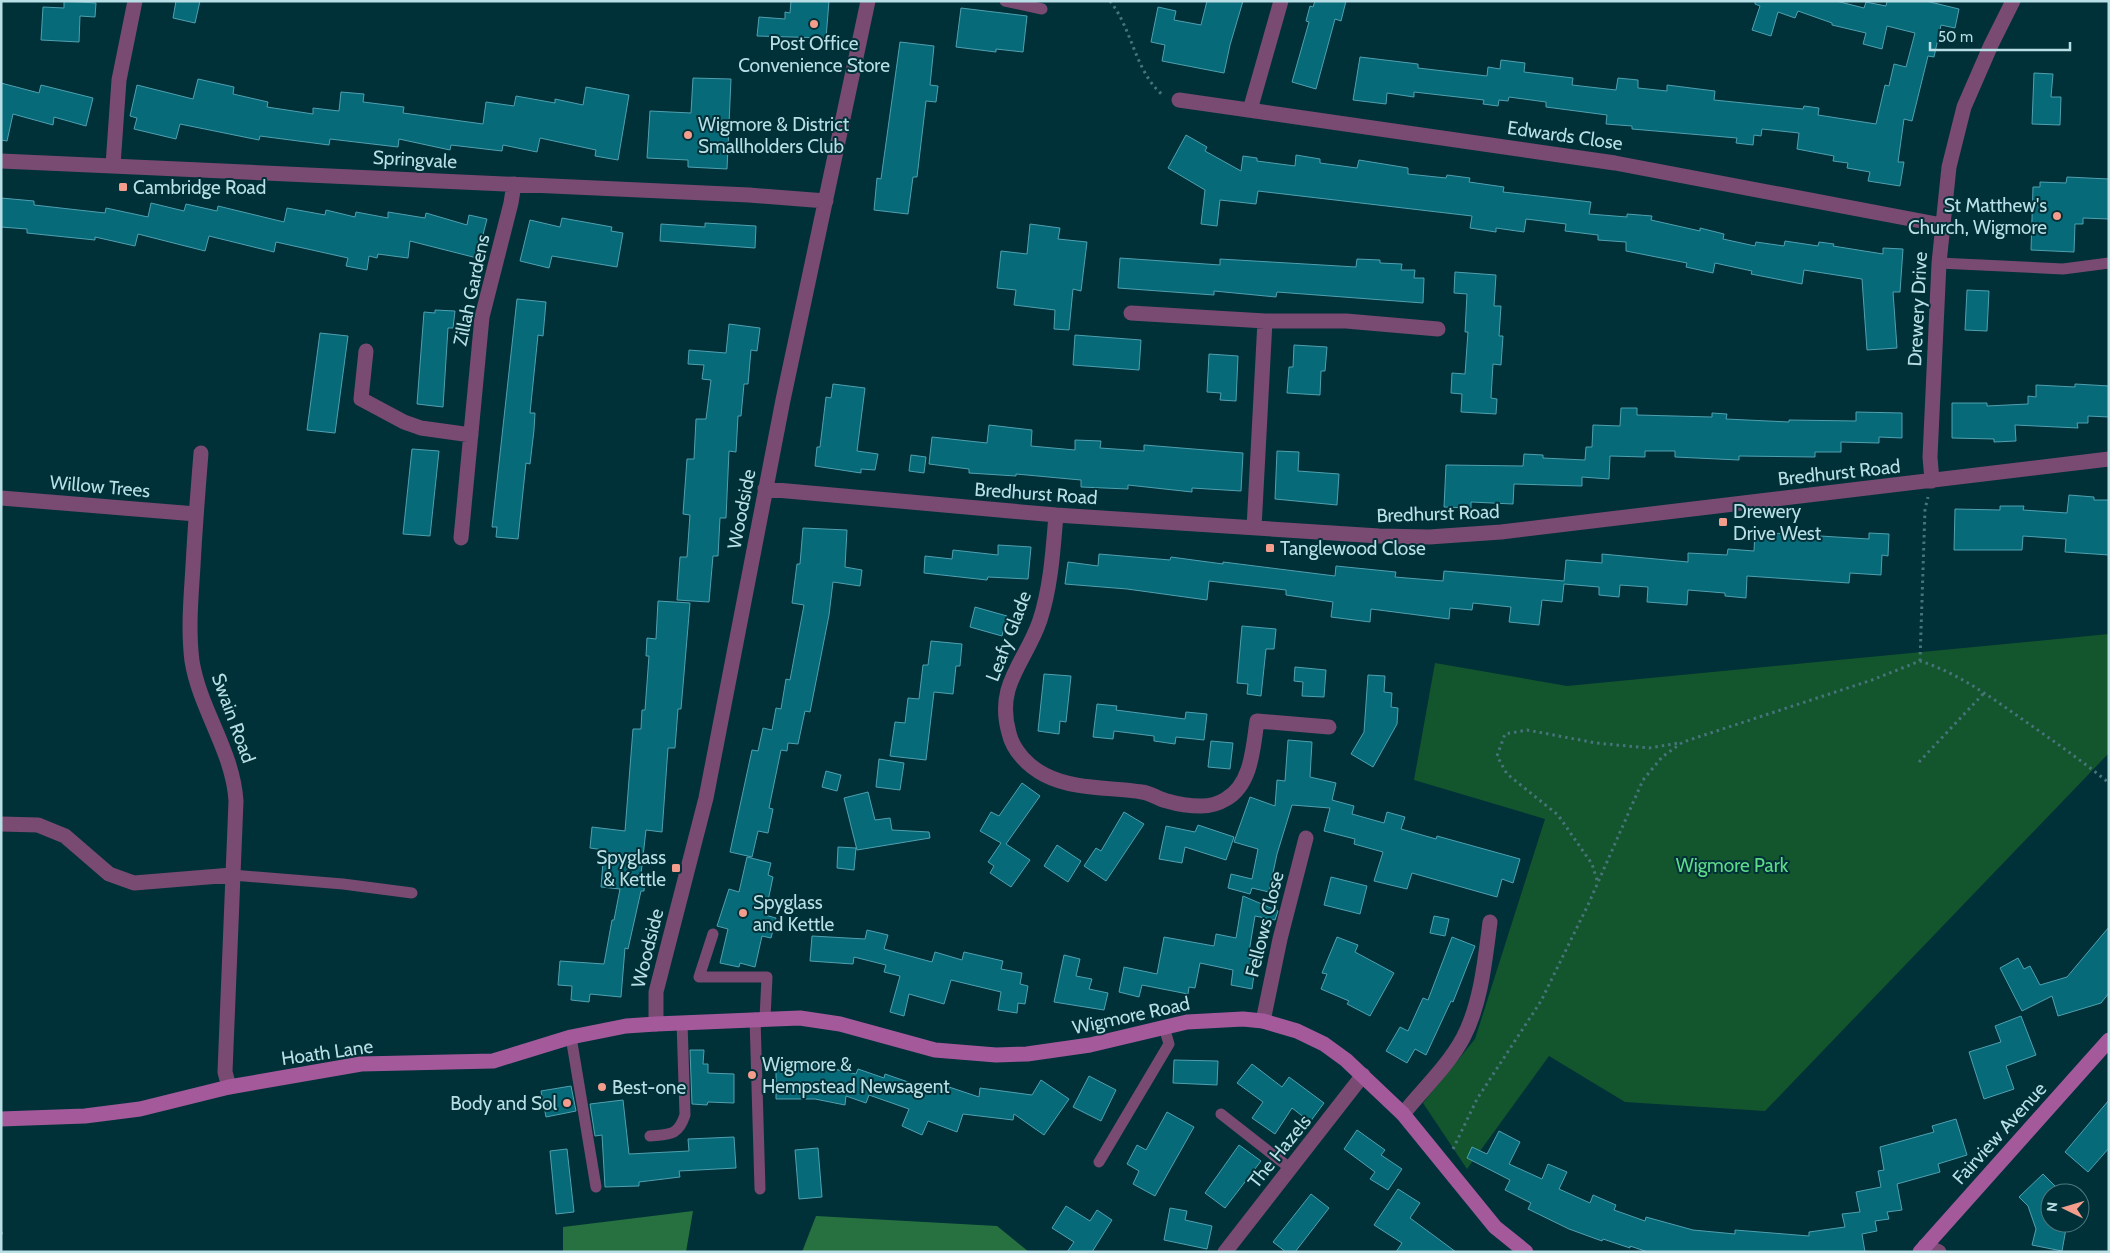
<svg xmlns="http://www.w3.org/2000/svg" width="2110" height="1253" font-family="Cabin,sans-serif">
	<rect width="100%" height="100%" fill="#013138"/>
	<!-- green -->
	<path fill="#13552d" d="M2109 634V753L1765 1111 1625 1102 1549 1056 1467 1169 1423 1103 1475 1039 1545 819 1414 780 1435 663 1567 686Z"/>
	<!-- forest -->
	<path fill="#277141" d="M693 1211 686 1252H563V1227Z
		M816 1216 997 1226 1029 1252H802Z"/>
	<!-- building -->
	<path fill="#076a79" stroke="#4fa0b0" d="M64 1 96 3 95 17 80 16 79 42 41 40 43 7 64 8Z
		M176 1H200L195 23 173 18Z
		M791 1H829L826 38 757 36 759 17 785 19V12L790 13Z
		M1207 1H1243L1230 45 1224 73 1162 61 1165 45 1151 42 1158 7 1176 11 1174 20 1201 25Z
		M1315 1H1346L1341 21 1335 19 1316 89 1292 82 1309 22 1306 21 1310 6 1313 7Z
		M1755 1H1836L1864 8 1866 2 1886 6 1887 1H1926L1959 9 1955 28 1941 25 1934 57 1928 56 1912 121 1904 119 1898 162H1904L1900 186 1868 181 1870 172 1847 168 1848 163 1833 161 1834 156 1797 149 1799 133 1762 129 1761 136 1754 135 1753 145 1736 143 1737 138 1632 129V126L1606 124 1607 115 1546 107V102L1509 97 1508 101 1499 100 1498 106 1483 104 1484 100 1414 92V97L1387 93 1386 104 1353 100 1360 57 1418 64V68L1487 76 1488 67 1500 69 1501 60 1525 63 1524 72 1573 78 1572 85 1616 90 1618 78 1638 80V88L1667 91V85L1715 91 1714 100 1803 109 1804 106 1819 108 1818 115 1876 124 1885 85 1889 86 1894 64 1906 67 1915 33 1887 26 1882 49 1863 44 1866 33 1832 25V23L1798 11 1795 18 1778 12 1771 36 1752 30 1760 6 1755 4Z
		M961 8 1027 16 1023 52 996 49V52L956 47Z
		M900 42 934 46 930 85 938 86 936 102 926 101 917 177H913L908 214 874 210 877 178 881 179Z
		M2034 73 2053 74 2051 97H2061L2060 125 2032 124Z
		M693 78 731 79 727 169 688 167V160L647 158 650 111 691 113Z
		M198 79 234 87 233 94 268 102 267 107 313 114V108L339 111 341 92 364 94 363 102 404 107 403 113 483 124 486 102 514 106 516 96 555 103V99L583 105 586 87 629 95 618 160 595 156 596 150 540 138 537 152 503 145 502 151 451 145 450 150 399 139 398 147 330 139 329 145 260 136 259 140 180 124 176 139 134 129 137 118 130 116 137 85 193 99Z
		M1 83 39 93 41 85 93 98 86 126 54 117 53 125 13 114 7 141 1 140Z
		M1186 135 1207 147 1205 151 1241 171 1243 156 1257 158V161L1295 166 1296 155 1320 159V163L1357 168 1359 160 1408 168V174L1446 178 1447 175 1470 178 1469 182 1504 187 1503 192 1591 202 1589 214 1627 217V214L1652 216 1651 220 1700 231V228L1724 234 1723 239 1755 246 1756 242 1784 246 1785 241 1818 246 1819 242 1834 244 1833 246 1883 254V248L1903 249 1900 292H1893L1897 348 1867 350 1862 279 1804 270 1802 284 1751 274 1752 271 1715 263 1713 273 1686 267 1687 263 1626 251V242L1598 240V235L1565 231 1566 224 1526 219 1524 232 1496 228V232L1470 228 1472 216 1258 191 1256 204 1220 200 1217 226 1201 224 1205 190 1168 168Z
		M2067 177 2109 179V219L2083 218V224H2075L2074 252 2031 250 2033 187H2040V182L2066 183Z
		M1 198 34 201V205L105 213 106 208 148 217 151 203 184 211 186 204 217 211 218 206 284 222 287 208 325 215 326 210 355 217 356 212 388 218V212L425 218 426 213 467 225 469 215 487 219 477 258 410 241 408 258 378 254 377 258 369 256 367 270 346 266 348 258 276 242 274 252 209 236 205 251 138 234 135 246 95 237V240L27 233V229L1 227Z
		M562 218 612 227 611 231 623 233 617 267 552 256 549 268 520 261 530 220 560 227Z
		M705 223 756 226 755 248 660 241 661 224 705 227Z
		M1030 224 1060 228 1058 239 1087 242 1081 291 1073 289 1069 330 1054 329 1055 310 1014 305 1016 290 997 288 1001 251 1027 254Z
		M1120 258 1220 265V259L1356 267 1357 259 1380 260V263L1402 264 1401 270H1415L1414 278H1424L1423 303 1277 292 1276 297 1214 291V295L1118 288Z
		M1455 272 1496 275 1494 306H1501L1499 336H1503L1501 365 1493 364 1491 398 1497 399 1496 414 1461 412 1462 394 1451 393 1452 373 1465 374 1468 332H1465L1467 294 1454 293Z
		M1967 290 1989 291 1987 331 1965 330Z
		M517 299 546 302 543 336 538 335 530 413H535L534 430 530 464 526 463 518 539 496 537 497 527H492Z
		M435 310 455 311 453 328H448L443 407 417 404 424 312 435 313Z
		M729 324 760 328 757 351 751 350 748 384H744L741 416H738L736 452 729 451 726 518H720L718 556H713L709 602 677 600 680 557H687L690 515 683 514 687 459H694L696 419H706L711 380 702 379 704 365 688 364 689 350 726 353Z
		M320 333 348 336 335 433 307 430Z
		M1075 335 1141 340 1139 370 1073 365Z
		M1294 345 1327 347 1325 371H1321L1320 395 1287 393 1289 367H1293Z
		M1209 354 1238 356 1236 401 1220 400 1221 393 1207 392Z
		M833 384 865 388 857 451 878 454 875 470 861 469V473L815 466 817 447H820L826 397 831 398Z
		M2075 384 2109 386V417L2088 416V423H2077L2078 428 2015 425 2016 441 1994 442V439L1952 438V403H1987V406L2028 404V396L2036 397V385L2075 387Z
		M1621 408H1637V415L1712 417V413L1727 414 1726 419 1789 422V420L1856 421V412L1902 413V438L1879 437V443L1841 442V452H1815V457L1739 456V460L1675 457V451H1645V457L1610 456 1609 479 1582 477V486L1514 484 1513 504 1471 502V508L1444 507 1446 465 1523 466 1524 454 1543 455V458L1585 460 1586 447H1592L1593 425 1620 426Z
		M989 425 1032 430 1031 446 1075 450V440L1101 441 1100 448 1144 451V445L1243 453 1241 491 1192 488V492L1128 485V489L1081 487V480L1016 474V476L969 473V469L929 464 932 437 987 443Z
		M412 449 439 451 430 536 403 534Z
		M1277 451 1299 452 1298 471 1339 474 1337 505 1275 499Z
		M911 455 926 457 924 473 909 471Z
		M2069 495 2094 497V500H2109V555L2065 552 2066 539 2023 536 2022 550H1954L1955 509 2000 510V506H2024L2023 510 2067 513Z
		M803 528 847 530 845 567 862 570 860 586 833 582 829 615 810 712 805 711 798 744 788 743 787 751 781 750 769 808 773 809 768 833 758 831 752 857 730 852 752 750 758 751 763 728 772 730 776 708 781 709 786 679 790 680 804 605 792 603 797 564H800Z
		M1755 532 1869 539V533L1889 534 1888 556 1882 555 1881 575 1850 573 1849 583 1747 576 1746 598 1725 596V593L1688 590 1687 605 1647 602 1648 587 1620 585 1619 597 1599 595V587L1564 584 1562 602 1542 600 1539 625 1509 622 1511 607 1473 603 1472 610 1450 608 1449 619 1371 609 1370 622 1331 617 1333 602 1286 595V590L1209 581 1207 600 1127 589 1065 584 1068 562 1098 566 1099 554 1170 560 1171 557 1223 564V562L1335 576 1336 566 1396 572 1395 577 1443 581 1444 571 1564 581 1566 560 1602 563V554L1688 562V553L1727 555 1728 549 1754 551Z
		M998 545 1031 547 1028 579 988 577 987 580 924 573 925 556 952 559 953 550 998 555Z
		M658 601 690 603 681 709H678L675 748H668L662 832 646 830 641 874H645L644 891H641L628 949 625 948 621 997 590 994 589 1002 571 1000 572 986 558 985 560 961 604 964 612 920H614L620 889 601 887 604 850 590 848 592 827 625 831 633 729H641L642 710H645L649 656H646L647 638 656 639Z
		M975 607 1007 616 1002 636 970 627Z
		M1242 626 1276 629 1274 649H1266L1261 696 1247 694 1248 684 1237 683Z
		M931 641 962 644 960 666H956L953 694 934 692 926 760 890 756 895 722 905 723 908 698 919 699 923 665H928Z
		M1295 667 1326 670 1324 697 1302 696 1303 682 1294 681Z
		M1044 674 1071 676 1066 722 1060 721 1059 734 1038 731Z
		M1368 675 1385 676 1384 692 1392 693 1391 707 1398 708 1397 724 1373 767 1351 754 1364 732Z
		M1097 704 1117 706 1116 710 1185 719 1186 712 1207 714 1204 740 1176 737 1175 744 1154 741V736L1114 731 1113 739 1093 737Z
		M1288 740 1312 742 1310 777 1336 783 1332 800 1354 806 1352 814 1384 823 1387 812 1405 817 1401 829 1436 839 1437 836 1520 859 1513 883 1502 879 1497 897 1412 873 1407 889 1374 881 1383 852 1354 844 1355 839 1324 831 1330 808 1292 805 1277 854 1269 892 1252 888 1250 894 1228 888 1231 874 1252 879 1258 849 1234 842 1250 797 1275 806 1277 780 1285 781Z
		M1211 741 1233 743 1230 769 1208 767Z
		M879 759 904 763 900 790 876 787Z
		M826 771 841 775 837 791 822 787Z
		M1022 783 1040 796 1006 844 1030 860 1011 887 990 873 994 866 988 862 1001 843 980 831 991 812 999 816Z
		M868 792 875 820 890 818 892 830 929 832 930 838 857 850 844 798Z
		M1124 812 1144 824 1106 881 1084 866 1096 848 1101 851Z
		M1198 825 1234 837 1226 860 1185 847 1182 863 1159 859 1166 826 1195 832Z
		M1057 845 1081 861 1068 882 1044 866Z
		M838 847 856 848 854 870 837 868Z
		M747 857 771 863 768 875 773 877 765 915 776 918 771 938 762 936 755 967 740 963 739 967 720 963 728 929 717 926 729 889 739 892Z
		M1331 877 1367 886 1360 914 1324 905Z
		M1243 896 1278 911 1275 920 1255 916 1248 958 1256 959 1252 989 1231 985 1233 970 1200 963 1195 988 1189 987 1188 994 1142 985 1139 997 1119 992 1124 967 1157 974 1164 937 1214 946 1216 934 1236 938Z
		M1434 916 1449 919 1445 936 1430 933Z
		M2109 927V993L2101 1003 2058 1016 2052 996 2022 1011 2000 968 2018 958 2024 969 2030 966 2040 985 2067 977Z
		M867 930 888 935 884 949 932 962 935 952 962 960 964 952 1003 961 1001 969 1022 973 1020 984 1028 986 1025 1004 1018 1003 1017 1013 998 1010 1001 992 951 980 944 1004 909 994 904 1016 890 1012 900 976 884 972 886 965 854 957 853 964 810 961 812 936 865 939Z
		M1337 937 1358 945 1355 952 1394 973 1370 1016 1347 1004 1349 1001 1321 989 1327 974 1322 973Z
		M1452 937 1475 946 1453 1002 1451 1001 1426 1055 1415 1049 1407 1063 1386 1051 1400 1027 1408 1031 1423 998 1428 1000Z
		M1064 955 1080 959 1076 976 1092 979 1089 989 1108 993 1104 1010 1054 1002Z
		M2021 1016 2036 1055 2006 1066 2014 1089 1984 1099 1969 1052 2001 1042 1995 1026Z
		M690 1050H704L703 1064H708V1073L734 1074V1103L708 1102 707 1105 692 1104Z
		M1174 1060 1218 1061 1217 1085 1173 1083Z
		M776 1064H812L856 1074 858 1069 884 1078 885 1074 934 1091 936 1087 945 1091 946 1086 979 1097 980 1088 1032 1095 1041 1080 1069 1099 1044 1135 1014 1114 1013 1120 963 1114 957 1132 928 1121 922 1135 902 1126 909 1109 869 1095 866 1103 846 1096 845 1105 815 1099H776Z
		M1252 1064 1282 1087 1289 1077 1324 1103 1310 1122 1292 1108 1275 1134 1252 1118 1263 1102 1237 1083Z
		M1089 1076 1116 1090 1101 1121 1073 1107Z
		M571 1086 576 1111 546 1117 541 1091Z
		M623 1100 629 1154 689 1151 688 1139 734 1137 736 1168 679 1171 680 1177 639 1182V1186L605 1187 602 1135 595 1136 590 1104Z
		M2109 1100V1148L2088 1172 2065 1152Z
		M1167 1112 1194 1127 1155 1196 1133 1184 1139 1171 1127 1164 1137 1145 1146 1150Z
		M1956 1119 1967 1155 1938 1164 1940 1172 1897 1184 1902 1210 1887 1212 1889 1219 1875 1221 1877 1231 1862 1234 1865 1252H1648L1630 1246V1248L1603 1239 1602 1241 1569 1229 1528 1209 1531 1203 1505 1190 1510 1180 1467 1158 1472 1147 1487 1154 1499 1131 1520 1142 1509 1164 1542 1179 1548 1164 1567 1172 1559 1189 1590 1203 1593 1195 1616 1205 1614 1210 1645 1221 1646 1217 1693 1230 1735 1234V1230L1809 1236V1232L1845 1227 1842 1214 1860 1212 1856 1192 1881 1187 1878 1171 1884 1170 1880 1147 1934 1132 1932 1126Z
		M1357 1130 1385 1150 1381 1155 1402 1169 1388 1190 1370 1179 1375 1172 1344 1149Z
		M1239 1145 1261 1161 1225 1208 1205 1193Z
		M818 1148 822 1197 799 1199 795 1150Z
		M567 1149 574 1212 556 1214 550 1151Z
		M2043 1174 2062 1193H2050V1223H2067L2062 1251 2032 1245 2036 1229 2028 1206 2019 1197Z
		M1398 1189 1420 1203 1410 1218 1456 1252H1396L1402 1243 1374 1225Z
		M1311 1194 1329 1208 1295 1252H1286L1273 1242Z
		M1066 1206 1090 1221 1097 1210 1112 1220 1092 1252H1067L1074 1242 1052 1228Z
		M1170 1208 1187 1211 1185 1220 1212 1226 1207 1249 1164 1240Z"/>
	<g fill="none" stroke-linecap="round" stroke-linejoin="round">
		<!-- path -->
		<path stroke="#47747b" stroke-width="3" stroke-dasharray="2.5 4" stroke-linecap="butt" d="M1110 1C1133 30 1135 73 1164 96
			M1920 661 1925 509 1928 497
			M1919 762 1984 693
			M1597 880 1592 864 1558 815 1507 774 1497 756 1505 734 1527 730 1596 743 1649 748 1679 743
			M1453 1149 1477 1099 1541 1001 1588 905 1643 780 1662 757 1683 742 1872 680 1920 661C1958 673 1989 696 2022 719 2052 740 2081 760 2109 783
			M1 1232 2 1235"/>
		<!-- lane -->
		<path stroke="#794a72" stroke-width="11" d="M1005 1 1042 9
			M1939 263 2063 269 2109 263
			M232 875 343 884 412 893
			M713 934 699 977H767L765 1018
			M755 1018 760 1189
			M571 1037 596 1187
			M1221 1114 1291 1169
			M650 1136C670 1134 678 1136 685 1115L682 1022
			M1099 1162 1169 1044 1164 1027"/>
		<!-- street -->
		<path stroke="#794a72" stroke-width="15" d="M1179 100 1615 163 1942 225
			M1250 110 1281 1
			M1 161 749 195 826 201
			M113 165 119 80 135 1
			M1131 313 1265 321 1254 528
			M1265 321H1346L1438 329
			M366 351 361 399 404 422 421 428 471 435
			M201 453C198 490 195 528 193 566 191 598 188 629 192 661 200 710 233 751 236 801L225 1072 229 1087
			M1932 481 1930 457 1939 263 1949 167 1964 107 1991 45 2013 1
			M765 489 1056 515 1379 536 1429 537 1501 532 2109 459
			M1 498 196 514
			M1056 515C1053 550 1051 586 1040 620 1026 662 995 684 1009 733 1013 751 1029 767 1045 775 1074 790 1111 787 1142 792 1151 793 1158 799 1167 801 1177 804 1190 806 1201 806 1210 806 1218 804 1226 799 1252 784 1253 747 1257 721L1329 727
			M461 538 482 317 511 203 514 184
			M1 824 38 825 65 836 109 874 134 883 232 875
			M1263 1021 1280 939 1306 838
			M656 1024V992L706 798 783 400 868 1
			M1403 1114C1422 1090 1448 1066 1463 1038 1481 1004 1485 960 1490 922
			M1925 1246 1939 1252
			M1225 1252 1363 1075"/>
		<!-- secondary -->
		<path stroke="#a4599b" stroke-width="15" d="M1 1119 85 1116 140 1109 229 1087 361 1064 493 1061 571 1037 626 1026 656 1024 800 1018 840 1024 935 1050 996 1055 1027 1054 1090 1045 1187 1022 1243 1019 1263 1021 1297 1031 1324 1044 1346 1060 1403 1114 1495 1227 1526 1252
			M1920 1252 2109 1040"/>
	</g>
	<!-- markers -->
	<g fill="#f49d8c" stroke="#013138" stroke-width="2">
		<circle cx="814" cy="24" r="5"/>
		<circle cx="688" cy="135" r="5"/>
		<rect x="118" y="182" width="10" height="10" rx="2.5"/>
		<circle cx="2057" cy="216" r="5"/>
		<rect x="1718" y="517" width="10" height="10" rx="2.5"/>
		<rect x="1265" y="543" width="10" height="10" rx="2.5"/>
		<rect x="671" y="863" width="10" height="10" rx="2.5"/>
		<circle cx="743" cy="913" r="5"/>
		<circle cx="752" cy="1075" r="5"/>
		<circle cx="602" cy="1087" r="5"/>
		<circle cx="567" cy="1103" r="5"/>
	</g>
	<g text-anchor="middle" stroke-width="4" stroke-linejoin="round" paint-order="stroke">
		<!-- poi labels -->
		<g font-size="19" fill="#b9dfe6" stroke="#013138" text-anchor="start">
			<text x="814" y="50" text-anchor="middle">Post Office<tspan x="814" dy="22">Convenience Store</tspan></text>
			<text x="698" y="131">Wigmore &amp; District<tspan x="698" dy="22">Smallholders Club</tspan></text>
			<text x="133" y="194">Cambridge Road</text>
			<text x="2047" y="212" text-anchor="end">St Matthew's<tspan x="2047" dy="22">Church, Wigmore</tspan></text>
			<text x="1733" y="518">Drewery<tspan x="1733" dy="22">Drive West</tspan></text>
			<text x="1280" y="555">Tanglewood Close</text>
			<text x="666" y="864" text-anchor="end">Spyglass<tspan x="666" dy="22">&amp; Kettle</tspan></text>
			<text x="753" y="909">Spyglass<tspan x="753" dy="22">and Kettle</tspan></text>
			<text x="762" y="1071">Wigmore &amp;<tspan x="762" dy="22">Hempstead Newsagent</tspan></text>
			<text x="612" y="1094">Best-one</text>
			<text x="557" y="1110" text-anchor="end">Body and Sol</text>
		</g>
		<!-- street labels -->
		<g font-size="19" fill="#b9dfe6" stroke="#013138">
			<text transform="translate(1565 135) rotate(8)" y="7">Edwards Close</text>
			<text transform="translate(415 159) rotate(3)" y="7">Springvale</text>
			<text transform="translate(471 290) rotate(-78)" y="7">Zillah Gardens</text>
			<text transform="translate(1917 309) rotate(-87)" y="7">Drewery Drive</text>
			<text transform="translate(1839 472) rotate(-6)" y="7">Bredhurst Road</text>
			<text transform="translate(100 486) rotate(5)" y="7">Willow Trees</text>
			<text transform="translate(1036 493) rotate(4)" y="7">Bredhurst Road</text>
			<text transform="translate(741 509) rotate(-79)" y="7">Woodside</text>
			<text transform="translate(1438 513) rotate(-2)" y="7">Bredhurst Road</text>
			<text transform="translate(1008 636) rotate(-69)" y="7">Leafy Glade</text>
			<text transform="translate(234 718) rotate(70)" y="7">Swain Road</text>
			<text transform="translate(1264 924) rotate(-76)" y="7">Fellows Close</text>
			<text transform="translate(647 948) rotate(-76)" y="7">Woodside</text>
			<text transform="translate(1131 1015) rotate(-12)" y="7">Wigmore Road</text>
			<text transform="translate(327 1052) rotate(-8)" y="7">Hoath Lane</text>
			<text transform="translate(1999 1133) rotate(-48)" y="7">Fairview Avenue</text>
			<text transform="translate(1279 1151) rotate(-51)" y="7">The Hazels</text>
		</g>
		<!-- park labels -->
		<g font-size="19" fill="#5fdb88" stroke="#013138">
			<text x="1732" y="872">Wigmore Park</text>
		</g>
	</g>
	<!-- border -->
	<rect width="2110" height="1253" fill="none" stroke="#b9dfe6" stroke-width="5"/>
	<!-- north arrow -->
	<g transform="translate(2065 1208) rotate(275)"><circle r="24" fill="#013138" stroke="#4b777e"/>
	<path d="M0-4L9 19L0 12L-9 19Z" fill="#f49d8c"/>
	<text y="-8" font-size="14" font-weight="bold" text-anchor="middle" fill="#b9dfe6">N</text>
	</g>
	<!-- scale -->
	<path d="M1930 42v8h140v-8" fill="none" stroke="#b9dfe6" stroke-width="2.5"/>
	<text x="1938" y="42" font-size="15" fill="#b9dfe6" stroke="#013138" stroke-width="4" paint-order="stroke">50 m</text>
</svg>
